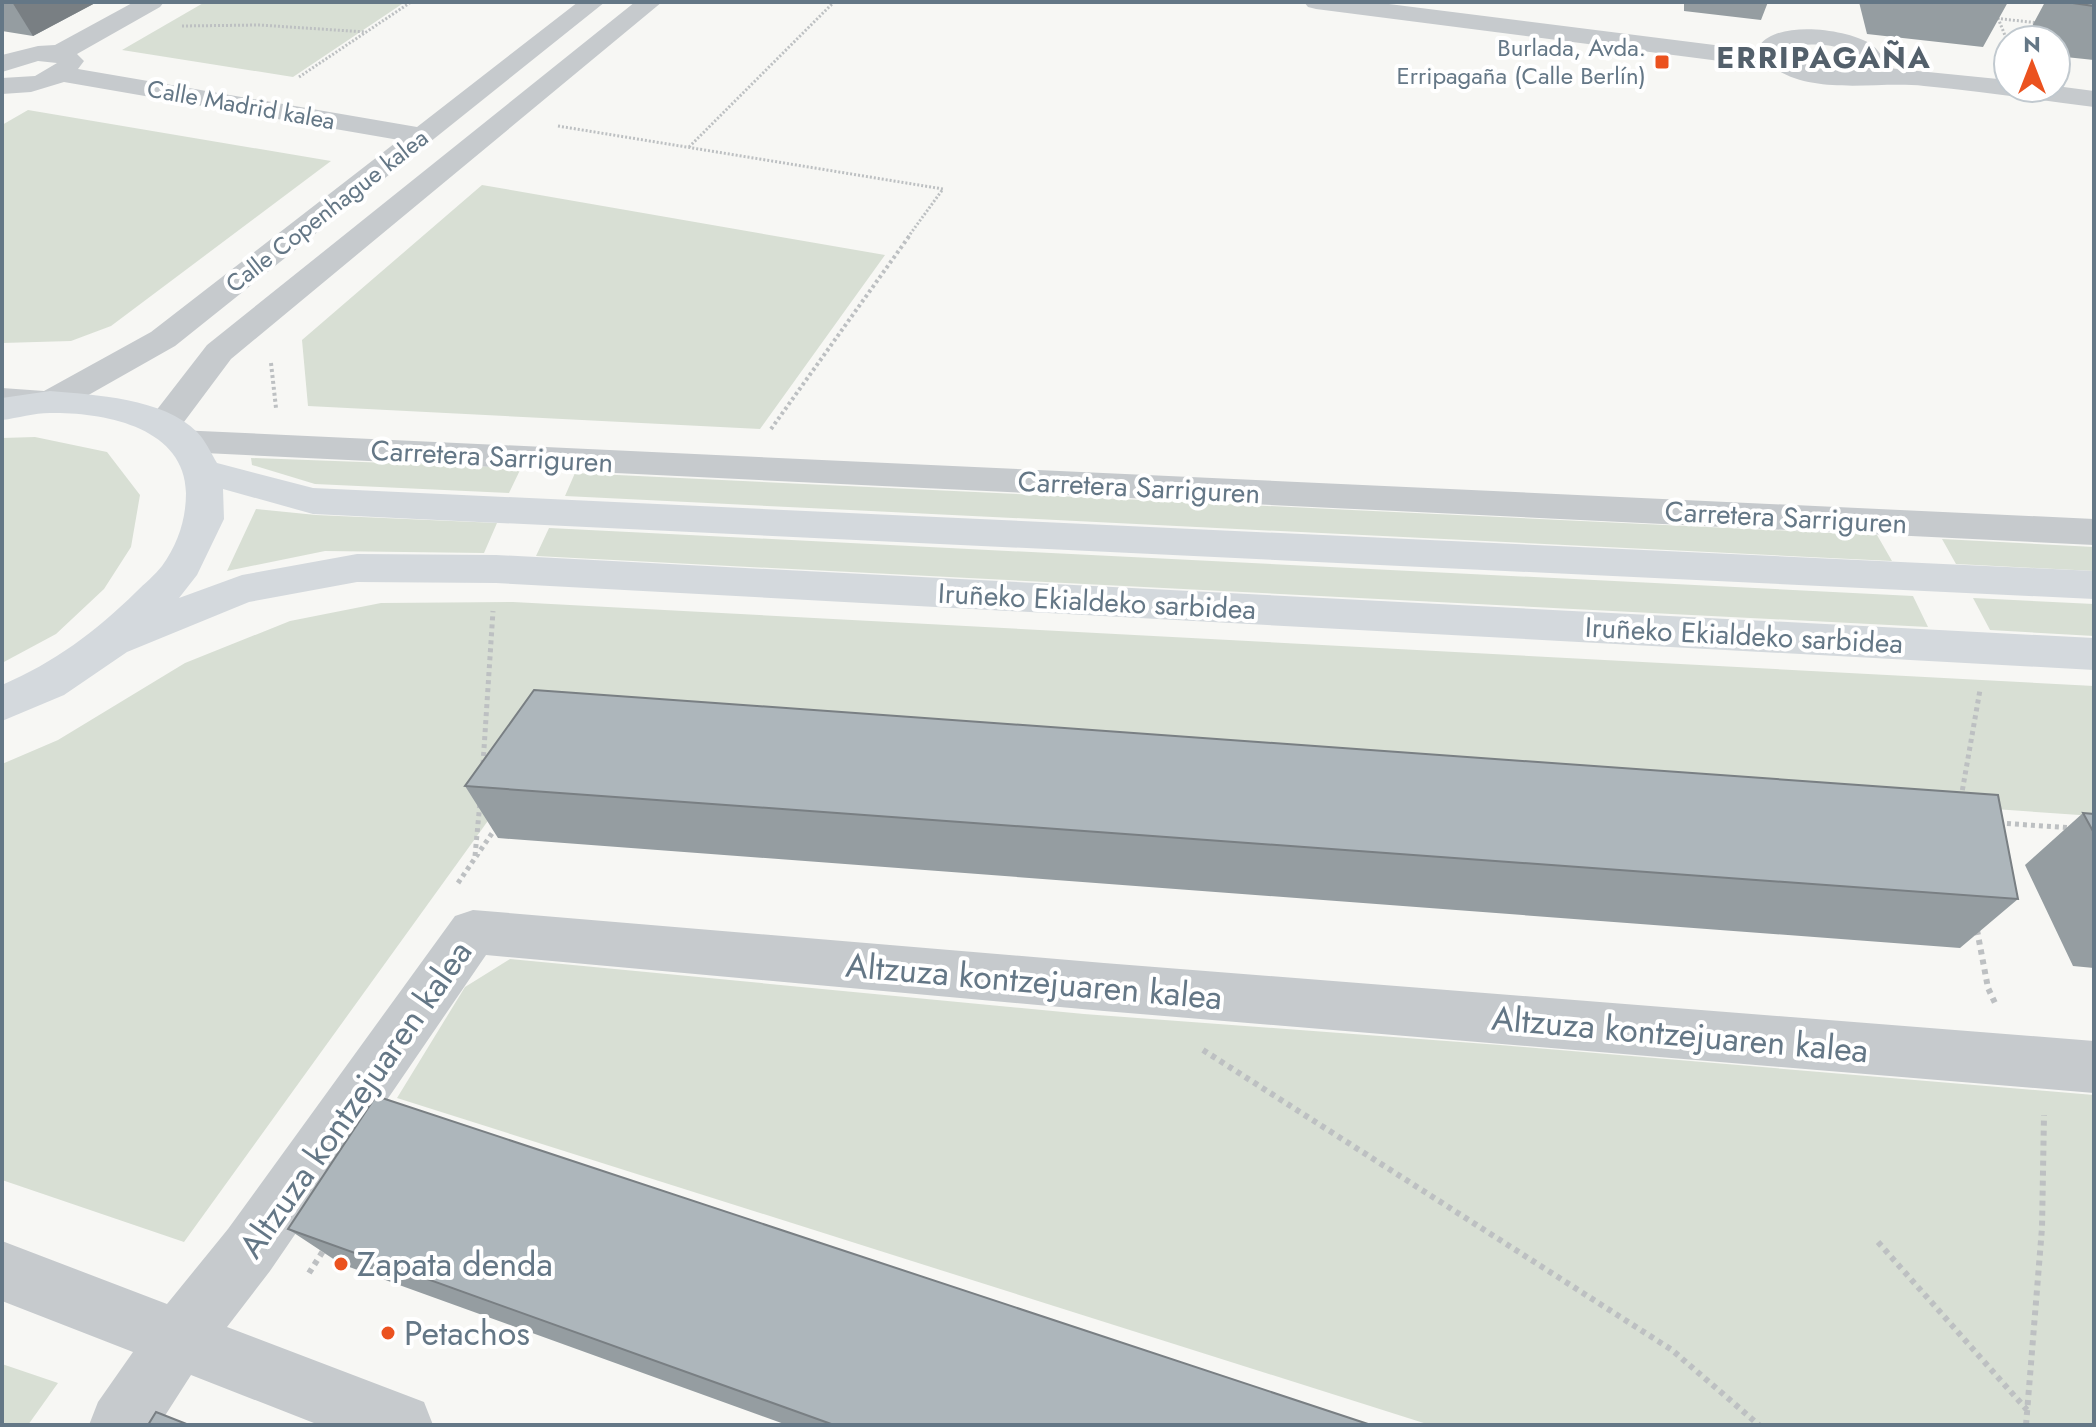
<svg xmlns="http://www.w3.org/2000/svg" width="2096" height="1427" font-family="Jost,sans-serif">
	<rect width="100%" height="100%" fill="#f7f7f4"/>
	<!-- green -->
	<path fill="#d8dfd4" d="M205 2H405L293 77 122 50Z
		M28 110 331 161 111 326 71 341 2 343V125Z
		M482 185 885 255 760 429 308 406 302 340Z
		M35 437 107 452 140 495 131 547 104 589 56 634 2 663V438Z
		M251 458 521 468 509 493 315 484 252 465Z
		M575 473 1877 535 1892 561 565 496Z
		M256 509 316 515 497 523 484 553 325 551 227 571Z
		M549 528 1913 596 1928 627 536 556Z
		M1942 539 2094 547V571L1956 564Z
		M1973 598 2094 604V636L1990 630Z
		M513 602 2094 686V816L568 710 184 1242 2 1180V764L58 740 185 663 290 621 381 603Z
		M510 959 1084 1014 1500 1045 2094 1095V1425H1430L397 1098 465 987Z
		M2 1364 58 1383 28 1425H2Z"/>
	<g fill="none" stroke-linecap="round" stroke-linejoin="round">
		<!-- path-far3 -->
		<path stroke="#bdc0c2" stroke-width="3" stroke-dasharray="2 2" stroke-linecap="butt" d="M1993 18 2039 23
			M1998 18 2008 43
			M182 26 259 25 366 32
			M299 77 411 2
			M558 126 943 189 908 237
			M689 147 834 2"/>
		<!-- path-far2 -->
		<path stroke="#bdc0c2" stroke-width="4" stroke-dasharray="3 3" stroke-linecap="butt" d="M271 363 276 408
			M771 429 910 235"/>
		<!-- path-far1 -->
		<path stroke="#bdc0c2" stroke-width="5" stroke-dasharray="4 4" stroke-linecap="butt" d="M483 764 493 611
			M1961 798 1980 690
			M1999 823 2073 828
			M475 856 480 802
			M458 883 497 826"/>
		<!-- path -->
		<path stroke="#bdc0c2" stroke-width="6" stroke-dasharray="5 5" stroke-linecap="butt" d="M1977 930 1988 988 1996 1005
			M1203 1050 1672 1350 1759 1425
			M1878 1242 2027 1410
			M309 1273 325 1248
			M2026 1425 2042 1228 2044 1115"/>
		<!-- minor -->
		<path fill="#c6cacd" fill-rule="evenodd" d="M134 2H164L160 7 77 54 84 61 78 69 417 127 578 2H605L175 346 62 410 50 413 2 410V388L44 391 151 332 399 140 64 82 31 92 2 94V78L35 76 57 63 38 61 2 72V55L38 46 55 45Z
			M635 2H662L231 359 178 430 2094 519V545L184 452 171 448 166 440 169 435 150 433 145 425 207 345Z
			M1304 2H1373L1762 51 1760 45C1778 20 1846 29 1869 43 1879 49 1883 58 1888 68L2008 80V88L2056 86 2094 91V107C2037 100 1981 91 1924 86 1877 81 1815 96 1774 68L1316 9 1308 7ZM1798 45C1819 44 1851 43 1861 66 1841 75 1801 70 1787 50Z
			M473 910 1104 963 2094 1041V1093L1104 1011 486 955 270 1271 227 1327 424 1402 433 1425H319L191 1375 159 1425H89L98 1402 133 1352 2 1301V1241L167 1304 228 1229 455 916Z"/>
		<!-- highway -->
		<path fill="#d4d9dd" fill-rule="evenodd" d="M50 391C94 395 164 398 197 432 205 440 211 453 217 463L313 488 2094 571V599L313 514 223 489 224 519 197 575 179 598 242 575 357 554 496 555 2094 638V670L496 583 357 582 249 602 127 652 64 695 2 721V685C55 662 95 632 136 592 144 584 155 575 162 566 178 544 186 519 186 493 185 427 104 412 50 413 34 413 18 418 2 420V398Z"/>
	</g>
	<!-- wall -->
	<path fill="#959da1" d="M2 2H97L33 36 2 31Z
		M1684 2H1768L1761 20 1684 11Z
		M1859 2H2008L1983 47 1867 34Z
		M2045 2H2094V60L2056 56V40H2036L2031 28Z
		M465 786 2018 899 1960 948 498 838Z
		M2083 813 2094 814V968L2073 966 2025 865Z
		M288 1229 1371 1425H787L341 1264Z"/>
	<!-- shaded-wall -->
	<path fill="#797f83" d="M12 2H97L33 36Z"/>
	<!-- building -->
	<path fill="#adb6bb" stroke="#797f83" stroke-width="2" d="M2072 2H2094V6L2073 3Z
		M534 690 1998 795 2018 899 465 786Z
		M2083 813 2094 814V833Z
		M376 1096 1371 1425H834L288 1229Z
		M156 1412 189 1425H148Z"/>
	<!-- markers -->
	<g fill="#eb521f" stroke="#fff" stroke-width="3">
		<rect x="1654" y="54" width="16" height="16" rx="4"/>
		<circle cx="341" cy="1264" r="8"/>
		<circle cx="388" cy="1333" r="8"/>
	</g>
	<g text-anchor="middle" stroke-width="8" stroke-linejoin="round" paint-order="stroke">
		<!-- far-poi labels -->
		<g font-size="24" fill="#647786" stroke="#fff" text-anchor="end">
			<text x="1646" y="56">Burlada, Avda.<tspan x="1646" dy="28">Erripagaña (Calle Berlín)</tspan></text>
		</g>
		<!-- far-street labels -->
		<g font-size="24" fill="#647786" stroke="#fff">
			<text transform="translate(241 105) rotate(10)" y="8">Calle Madrid kalea</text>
			<text transform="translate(327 211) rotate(-38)" y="8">Calle Copenhague kalea</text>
		</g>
		<!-- street labels -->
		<g font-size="28" fill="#647786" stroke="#fff">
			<text transform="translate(492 456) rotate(3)" y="10">Carretera Sarriguren</text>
			<text transform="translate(1139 487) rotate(3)" y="10">Carretera Sarriguren</text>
			<text transform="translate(1786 517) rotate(3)" y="10">Carretera Sarriguren</text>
			<text transform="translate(1097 601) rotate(3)" y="10">Iruñeko Ekialdeko sarbidea</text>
			<text transform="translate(1744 635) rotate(3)" y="10">Iruñeko Ekialdeko sarbidea</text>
		</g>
		<!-- far-district labels -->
		<g font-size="30" font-weight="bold" letter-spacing="2" fill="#53606b" stroke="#fff">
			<text x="1824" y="68">ERRIPAGAÑA</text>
		</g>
		<!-- near-street labels -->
		<g font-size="34" fill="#647786" stroke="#fff">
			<text transform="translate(1034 981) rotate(5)" y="12">Altzuza kontzejuaren kalea</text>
			<text transform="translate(1680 1034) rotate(5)" y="12">Altzuza kontzejuaren kalea</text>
			<text transform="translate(355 1099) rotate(-55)" y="12">Altzuza kontzejuaren kalea</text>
		</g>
		<!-- near-poi labels -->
		<g font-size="34" fill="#647786" stroke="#fff" text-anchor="start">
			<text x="357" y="1276">Zapata denda</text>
			<text x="404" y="1345">Petachos</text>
		</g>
	</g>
	<!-- border -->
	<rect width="2096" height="1427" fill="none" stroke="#647786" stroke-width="8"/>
	<!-- north arrow -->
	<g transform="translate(2032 64)"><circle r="38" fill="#ffffff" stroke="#c1c9cf" stroke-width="2"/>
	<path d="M0-6L14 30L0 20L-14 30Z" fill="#eb521f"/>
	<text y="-12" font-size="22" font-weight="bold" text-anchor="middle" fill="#647786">N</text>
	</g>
</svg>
